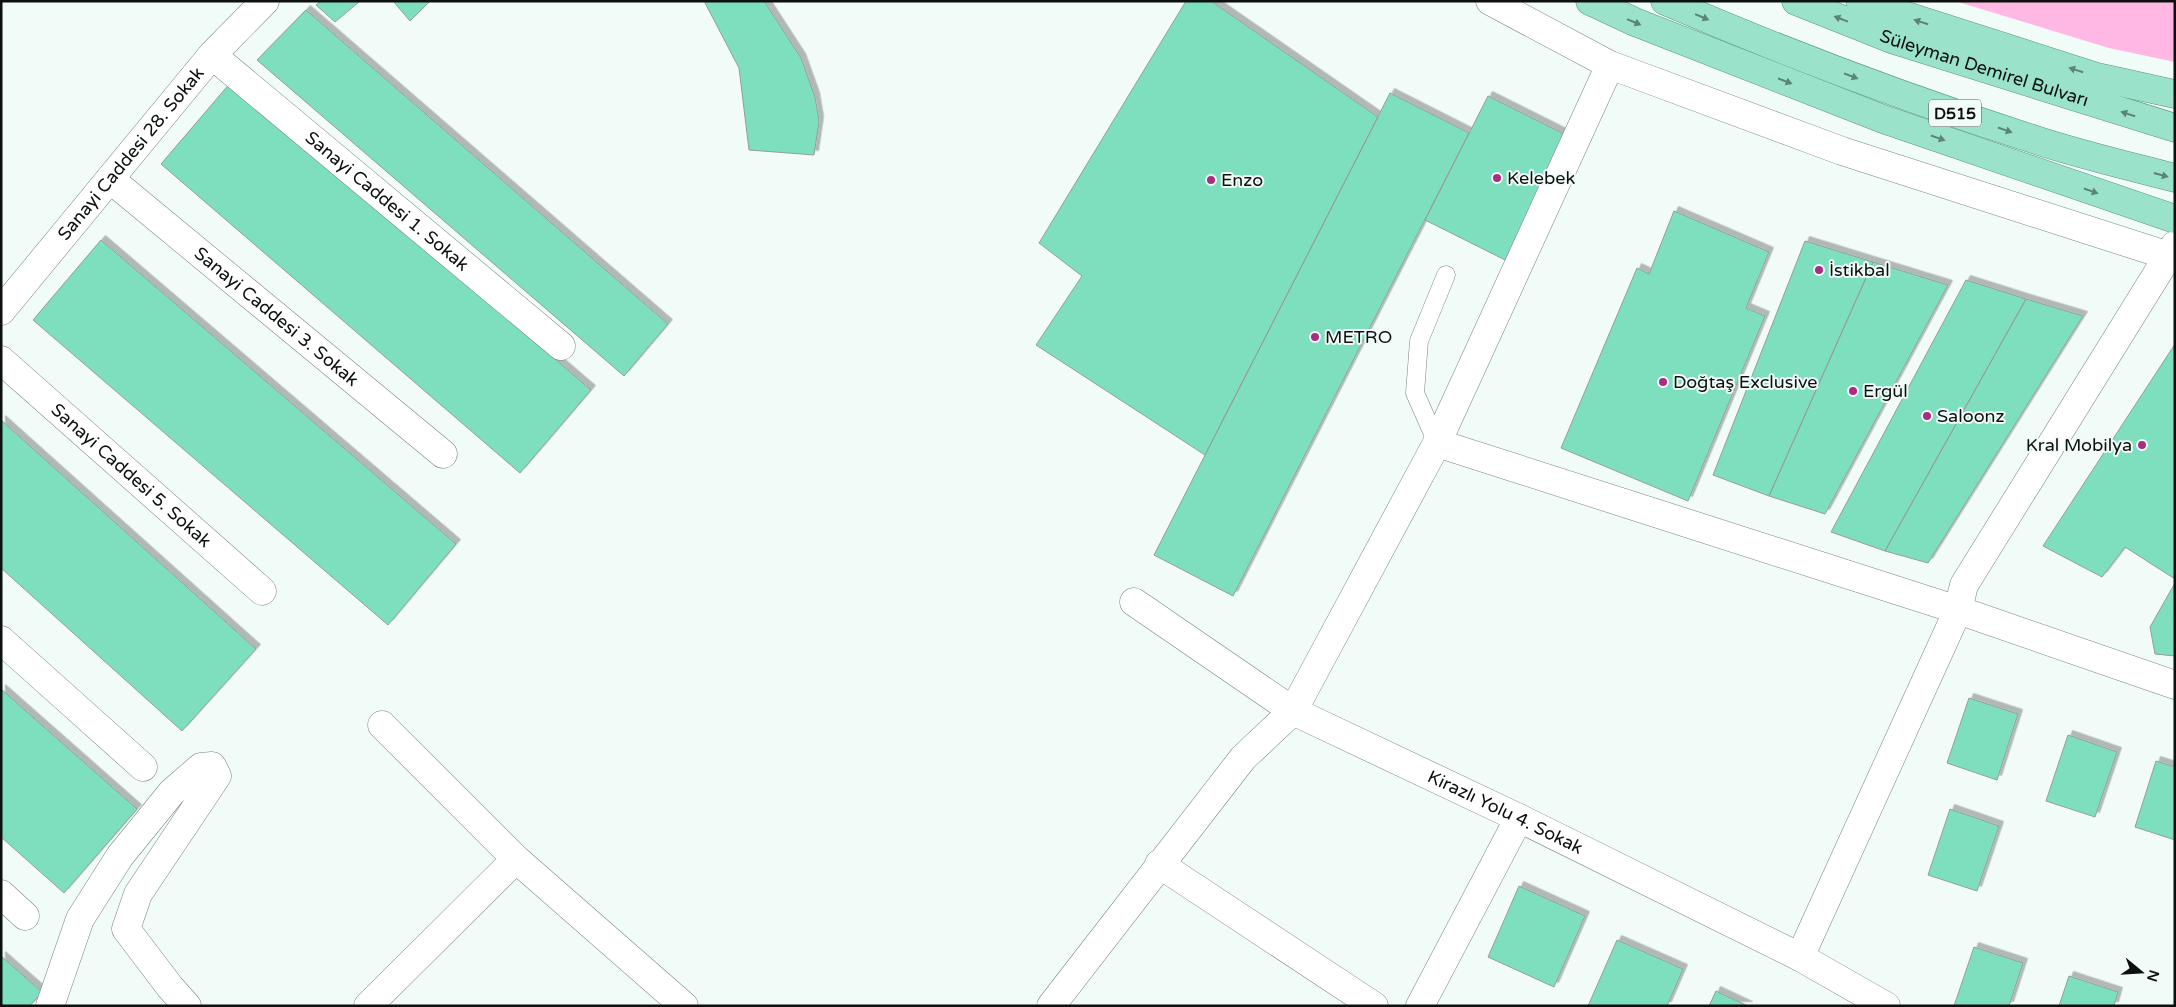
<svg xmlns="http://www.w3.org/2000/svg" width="2176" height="1007" font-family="'Varela Round',sans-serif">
	<defs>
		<filter id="shadow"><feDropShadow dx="4.5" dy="-4.5" stdDeviation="0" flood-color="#0004"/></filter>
	</defs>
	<rect width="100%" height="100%" fill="#f1fbf7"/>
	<!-- green -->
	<path fill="#ffb7e3" d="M1955 1H2175V62L2109 48Z"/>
	<!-- building -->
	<path fill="#7edfbf" stroke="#959e9a" filter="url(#shadow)" d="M321 1H360L335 22 316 5Z
		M393 1H430L410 21Z
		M704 1H764L801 58 815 97 819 121 814 155 749 150 739 68Z
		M1186 1H1211L1378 117 1205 455 1036 345 1082 276 1039 243Z
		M306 10 668 324 624 376 257 60Z
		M232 81 591 390 520 473 161 164Z
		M1390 93 1469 133 1233 596 1154 555Z
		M1488 96 1568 136 1505 260 1425 220Z
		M1674 211 1769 252 1746 308 1765 316 1688 501 1561 448 1637 268 1649 274Z
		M101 240 456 544 388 625 33 320Z
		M1805 241 1873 262 1769 496 1713 475Z
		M1873 262 1948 285 1825 514 1769 496Z
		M1966 280 2026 299 1885 551 1831 532Z
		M2026 299 2083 316 1928 563 1885 551Z
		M2175 344V579L2125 547 2102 577 2043 546Z
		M1 420 256 649 182 731 1 568Z
		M2175 583V656L2155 654 2150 627Z
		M1 689 137 809 64 893 1 837Z
		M1969 698 2018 714 1997 780 1947 763Z
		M2068 735 2117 752 2095 817 2046 801Z
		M2156 761 2175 767V840L2135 827Z
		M1950 809 1999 826 1977 891 1928 875Z
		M1519 886 1585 916 1554 987 1488 957Z
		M1617 940 1683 969 1667 1006H1588Z
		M1974 947 2023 963 2009 1006H1954Z
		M1 956 42 992 30 1006H1Z
		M2069 976 2118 992 2114 1006H2059Z
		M1716 991 1748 1006H1709Z"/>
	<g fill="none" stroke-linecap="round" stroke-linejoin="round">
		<!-- service casing -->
		<g stroke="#7a8480" stroke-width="19">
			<path id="service" d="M1437 443 1415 393 1419 341 1446 275"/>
		</g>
		<!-- minor casing -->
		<g stroke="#7a8480" stroke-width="29">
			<g id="minor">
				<path d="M1490 1 1610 65 1842 151 2175 258"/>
				<path id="s1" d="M212 55 561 346"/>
				<path id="s2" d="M110 179 443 454"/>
				<path id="s3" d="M1 311 212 55 265 1"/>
				<path id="s4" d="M1 360 262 591"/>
				<path d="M1437 443 1958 610 2175 685"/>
				<path id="s5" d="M1134 602 1293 711 1519 818 1800 957 1886 1006"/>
				<path d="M1 640 143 767"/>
				<path d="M382 725 516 859 684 1006"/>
				<path d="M1159 864 1374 1006"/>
				<path d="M1 894 25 916"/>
				<path d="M1800 957 1958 610 1964 585 2175 245"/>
				<path d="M50 1006 80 919 120 856 172 792 201 767 212 766 217 776 138 894 126 929 170 987 187 1006"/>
				<path d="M368 1006 516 859"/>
				<path d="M1051 1006 1243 758 1293 711 1437 443 1610 65"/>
				<path d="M1420 1006 1519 818"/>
			</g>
		</g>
		<!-- trunk casing -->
		<g stroke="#599380" stroke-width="29">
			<g id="trunk">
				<path d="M1590 1 1635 22 1883 119 2175 219"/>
				<path d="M1665 1C1786 53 1910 100 2036 140 2082 155 2129 166 2175 178"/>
				<path id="s6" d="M1796 1 1894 40 2175 128"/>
				<path d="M1860 1 2097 77 2175 94"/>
			</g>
		</g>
		<!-- service -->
		<use href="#service" stroke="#fff" stroke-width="18"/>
		<!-- minor -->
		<use href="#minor" stroke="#fff" stroke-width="28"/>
		<!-- trunk -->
		<use href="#trunk" stroke="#9be2ca" stroke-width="28"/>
	</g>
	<!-- one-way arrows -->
	<defs><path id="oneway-solid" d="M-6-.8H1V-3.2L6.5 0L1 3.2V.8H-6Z" transform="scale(1.25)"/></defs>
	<g fill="#5b8476">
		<use href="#oneway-solid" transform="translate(1702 17) rotate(23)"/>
		<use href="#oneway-solid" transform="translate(1841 19) rotate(-159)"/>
		<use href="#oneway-solid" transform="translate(1634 22) rotate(23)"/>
		<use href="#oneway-solid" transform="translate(1921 22) rotate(-163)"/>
		<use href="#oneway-solid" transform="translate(2076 70) rotate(-163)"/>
		<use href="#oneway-solid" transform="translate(1851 76) rotate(21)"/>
		<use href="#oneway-solid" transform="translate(1785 81) rotate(21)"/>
		<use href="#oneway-solid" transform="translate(2128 114) rotate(-163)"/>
		<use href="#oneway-solid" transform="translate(2005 130) rotate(19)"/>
		<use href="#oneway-solid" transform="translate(1938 138) rotate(19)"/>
		<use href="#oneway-solid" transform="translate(2161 175) rotate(15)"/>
		<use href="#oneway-solid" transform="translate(2091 191) rotate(19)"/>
	</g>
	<!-- markers -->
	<g fill="#a72e83" stroke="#f1fbf7" stroke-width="2">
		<circle cx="1497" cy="178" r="5"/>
		<circle cx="1211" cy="180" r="5"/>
		<circle cx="1819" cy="270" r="5"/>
		<circle cx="1315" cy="337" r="5"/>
		<circle cx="1663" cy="382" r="5"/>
		<circle cx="1853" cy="391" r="5"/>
		<circle cx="1927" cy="416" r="5"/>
		<circle cx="2142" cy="445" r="5"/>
	</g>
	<g text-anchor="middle" stroke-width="4" stroke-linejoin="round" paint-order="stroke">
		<!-- shield labels -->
		<rect fill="#f1fbf7" stroke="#515655" stroke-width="1" x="1929" y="99.5" width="52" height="27" rx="4"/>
		<g font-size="16" font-weight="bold" fill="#0c100f">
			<text x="1955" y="119">D515</text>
		</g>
		<!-- street labels -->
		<g font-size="18" fill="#0c100f" stroke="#f1fbf7">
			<text dy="6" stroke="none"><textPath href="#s6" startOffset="200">Süleyman Demirel Bulvarı</textPath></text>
			<text dy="6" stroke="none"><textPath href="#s3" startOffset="204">Sanayi Caddesi 28. Sokak</textPath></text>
			<text dy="6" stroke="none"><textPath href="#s1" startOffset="228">Sanayi Caddesi 1. Sokak</textPath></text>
			<text dy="6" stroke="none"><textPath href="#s2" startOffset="216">Sanayi Caddesi 3. Sokak</textPath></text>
			<text dy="6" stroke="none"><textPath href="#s4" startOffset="174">Sanayi Caddesi 5. Sokak</textPath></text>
			<text dy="6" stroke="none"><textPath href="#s5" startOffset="428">Kirazlı Yolu 4. Sokak</textPath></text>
		</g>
		<!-- poi labels -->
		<g font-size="18" fill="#0c100f" stroke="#f1fbf7" text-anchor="start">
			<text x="1507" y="184">Kelebek</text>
			<text x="1221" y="186">Enzo</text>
			<text x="1829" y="276">İstikbal</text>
			<text x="1325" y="343">METRO</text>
			<text x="1673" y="388">Doğtaş Exclusive</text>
			<text x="1863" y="397">Ergül</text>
			<text x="1937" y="422">Saloonz</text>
			<text x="2132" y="451" text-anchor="end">Kral Mobilya</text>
		</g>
	</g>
	<!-- border -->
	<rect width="2176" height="1007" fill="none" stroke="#0c100f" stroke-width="5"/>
	<!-- north arrow -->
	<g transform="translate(2141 972) rotate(108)" stroke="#f1fbf7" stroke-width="4" paint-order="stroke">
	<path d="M0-4L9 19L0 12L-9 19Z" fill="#0c100f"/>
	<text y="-8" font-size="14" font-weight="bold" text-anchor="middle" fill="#0c100f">N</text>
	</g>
</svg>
